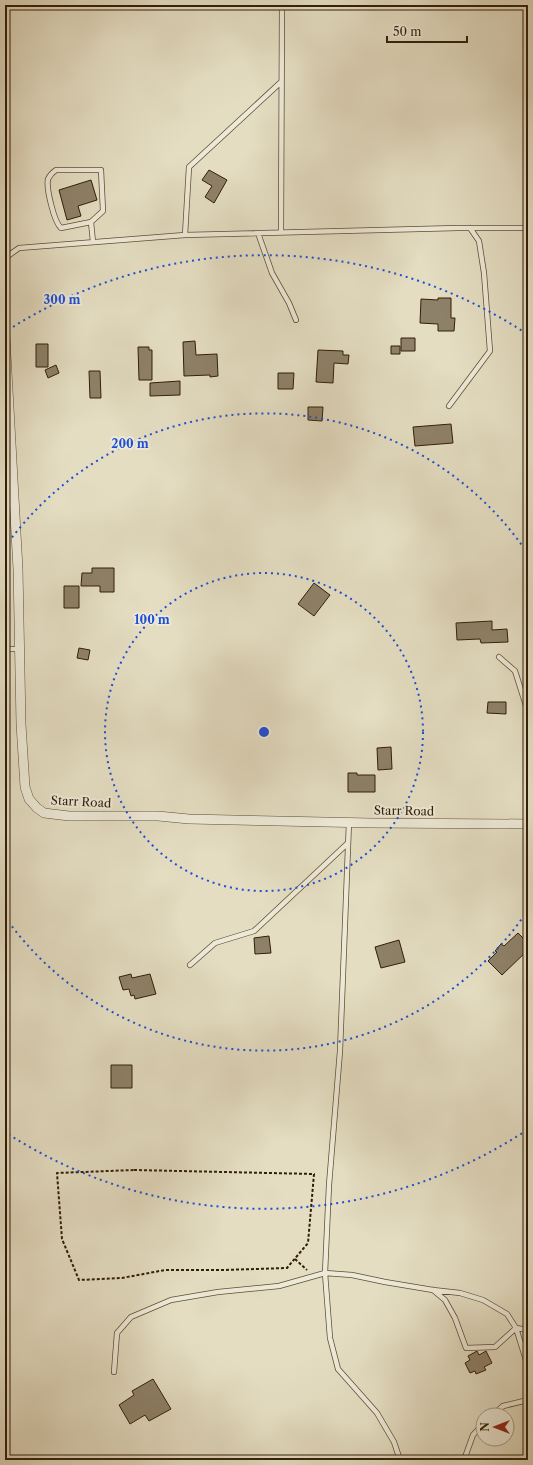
<svg xmlns="http://www.w3.org/2000/svg" width="533" height="1465" font-family="'Libre Caslon Text',serif">
	<rect width="100%" height="100%" fill="#e4ddc2"/>
	<filter id="stains"><feTurbulence type="fractalNoise" baseFrequency=".005" numOctaves="4"/><feColorMatrix values="0 0 0 0 .2 0 0 0 0 .09 0 0 0 0 .02 0 0 0 .5 -.17"/></filter>
	<radialGradient id="worn" r=".72"><stop offset=".6" stop-color="#630" stop-opacity="0"/><stop offset="1" stop-color="#630" stop-opacity=".3"/></radialGradient>
	<!-- building -->
	<path fill="#8e8169" stroke="#311e08" d="M209 170 227 180 214 203 205 197 212 186 202 180Z
		M91 180 97 200 78 206 81 216 67 220 59 190Z
		M438 298H451V318H455L454 331H438V324L420 323 421 299 438 300Z
		M401 338H415V351H401Z
		M195 341 196 355 217 354 218 376 210 377V375L184 376 183 342Z
		M36 344H48V367H36Z
		M391 346H400V354H391Z
		M138 347H149V350H152V380H139Z
		M318 350 343 351V355H349L348 364 334 363 333 383 316 382Z
		M56 365 59 373 48 378 45 370Z
		M89 371H100L101 398H90Z
		M278 373H294L293 389H278Z
		M180 381V395L150 396V383Z
		M308 407H323L322 421 308 420Z
		M451 424 453 443 415 446 413 427Z
		M92 568H114V592H100V586H81L82 573H92Z
		M314 583 330 595 314 616 298 604Z
		M64 586H79V608H64Z
		M492 621V630L507 629 508 642 481 643 480 639 457 640 456 623Z
		M79 648 90 650 88 660 77 658Z
		M488 702H506V714L487 713Z
		M391 747 392 769 378 770 377 748Z
		M348 773H357V775H375V792H348Z
		M518 933 528 943V950L502 975 488 961 497 952 495 951 501 944 504 946Z
		M269 936 271 953 255 954 254 938Z
		M399 940 405 962 381 968 375 947Z
		M131 974 132 978 150 974 156 994 135 999 134 995 131 996 129 989 123 990 119 977Z
		M111 1065H132V1088H111Z
		M477 1351 479 1355 486 1351 492 1363 484 1367 486 1370 476 1374 475 1371 470 1373 465 1363 470 1360 468 1356Z
		M153 1379 171 1409 149 1421 145 1415 130 1424 119 1405 134 1395 132 1391Z"/>
	<g fill="none" stroke-linecap="round" stroke-linejoin="round">
		<!-- service casing -->
		<g stroke="#5e4e36" stroke-width="6">
			<path id="service" d="M91 222 61 228C54 222 46 188 48 179 50 175 53 172 56 170H101L103 211 91 222 93 242
				M281 232 282 5
				M258 233 272 273 289 303 296 320
				M185 235 189 167 281 82
				M5 258 19 248 185 235 458 228H528
				M449 406 490 351 484 273 479 241 470 228
				M5 649H19
				M499 657 515 671 528 712V725
				M190 965 215 943 254 931 348 843
				M433 1290 445 1300 455 1318 466 1348 495 1347 516 1328 526 1360 528 1376
				M114 1372 117 1333 131 1317 171 1300 218 1292 279 1286 325 1273 329 1185 340 1051 349 822
				M493 1415 503 1406 528 1400
				M400 1460 394 1442 377 1413 338 1369 330 1338 325 1273 352 1275 385 1282 433 1290 460 1293 483 1300 507 1314 516 1328 528 1330
				M464 1460 473 1435 483 1424"/>
		</g>
		<!-- minor casing -->
		<g stroke="#5e4e36" stroke-width="10">
			<path id="minor" d="M5 336 18 569 21 724 25 787 29 799 37 808 44 813 69 816H158L189 819 372 823 528 824"/>
		</g>
		<!-- path -->
		<path stroke="#311e08" stroke-width="2" stroke-dasharray="3 2" stroke-linecap="butt" d="M134 1170 314 1174 308 1243 287 1268 224 1270H165L122 1278 79 1280 62 1239 57 1173Z
			M295 1259 307 1270"/>
		<!-- service -->
		<use href="#service" stroke="#ede9d7" stroke-width="4.5"/>
		<!-- minor -->
		<use href="#minor" stroke="#ede9d7" stroke-width="9"/>
	</g>
	<!-- distance rings -->
	<g fill="none" stroke="#1d4ed8" stroke-width="2" stroke-dasharray="2 4">
		<circle cx="264" cy="732" r="159"/>
		<path d="M528 910A318 318 0 0 1 5 917M5 547A318 318 0 0 1 528 554"/>
		<path d="M527 1130A477 477 0 0 1 8 1134M8 330A477 477 0 0 1 527 334"/>
	</g>
	<g text-anchor="middle" stroke-width="4" stroke-linejoin="round" paint-order="stroke">
		<!-- street labels -->
		<g font-size="12" fill="#311e08" stroke="#ede9d7">
			<text transform="translate(81 802) rotate(3)" y="4">Starr Road</text>
			<text transform="translate(404 811) rotate(1)" y="4">Starr Road</text>
		</g>
	</g>
	<circle cx="264" cy="732" r="6" fill="#1d4ed8" stroke="#ede9d7" stroke-width="2"/>
	<g font-size="12" text-anchor="middle" font-weight="bold" fill="#1d4ed8" stroke="#ede9d7" stroke-width="4" stroke-linejoin="round" paint-order="stroke">
		<text x="62" y="304">300 m</text>
		<text x="130" y="448">200 m</text>
		<text x="152" y="624">100 m</text>
	</g>
	<!-- margin -->
	<rect width="533" height="1465" fill="none" stroke="#e4ddc2" stroke-width="20"/>
	<rect x="6" y="6" width="521" height="1453" fill="none" stroke="#311e08" stroke-width="2"/>
	<rect x="10" y="10" width="513" height="1445" fill="none" stroke="#311e08"/>
	<!-- north arrow -->
	<g transform="translate(495 1427) rotate(270)"><circle r="19" fill="#ede9d7" stroke="#a29884"/>
	<path d="M0-3L7 15L0 10L-7 15Z" fill="#8f2418"/>
	<text y="-6" font-size="11" font-weight="bold" text-anchor="middle" fill="#311e08">N</text>
	</g>
	<!-- scale -->
	<path d="M387 36v6h80v-6" fill="none" stroke="#311e08" stroke-width="2"/>
	<text x="393" y="36" font-size="12" fill="#311e08" stroke="#ede9d7" stroke-width="3" paint-order="stroke">50 m</text>
	<rect width="100%" height="100%" filter="url(#stains)"/>
	<rect width="100%" height="100%" fill="url(#worn)"/>
</svg>
